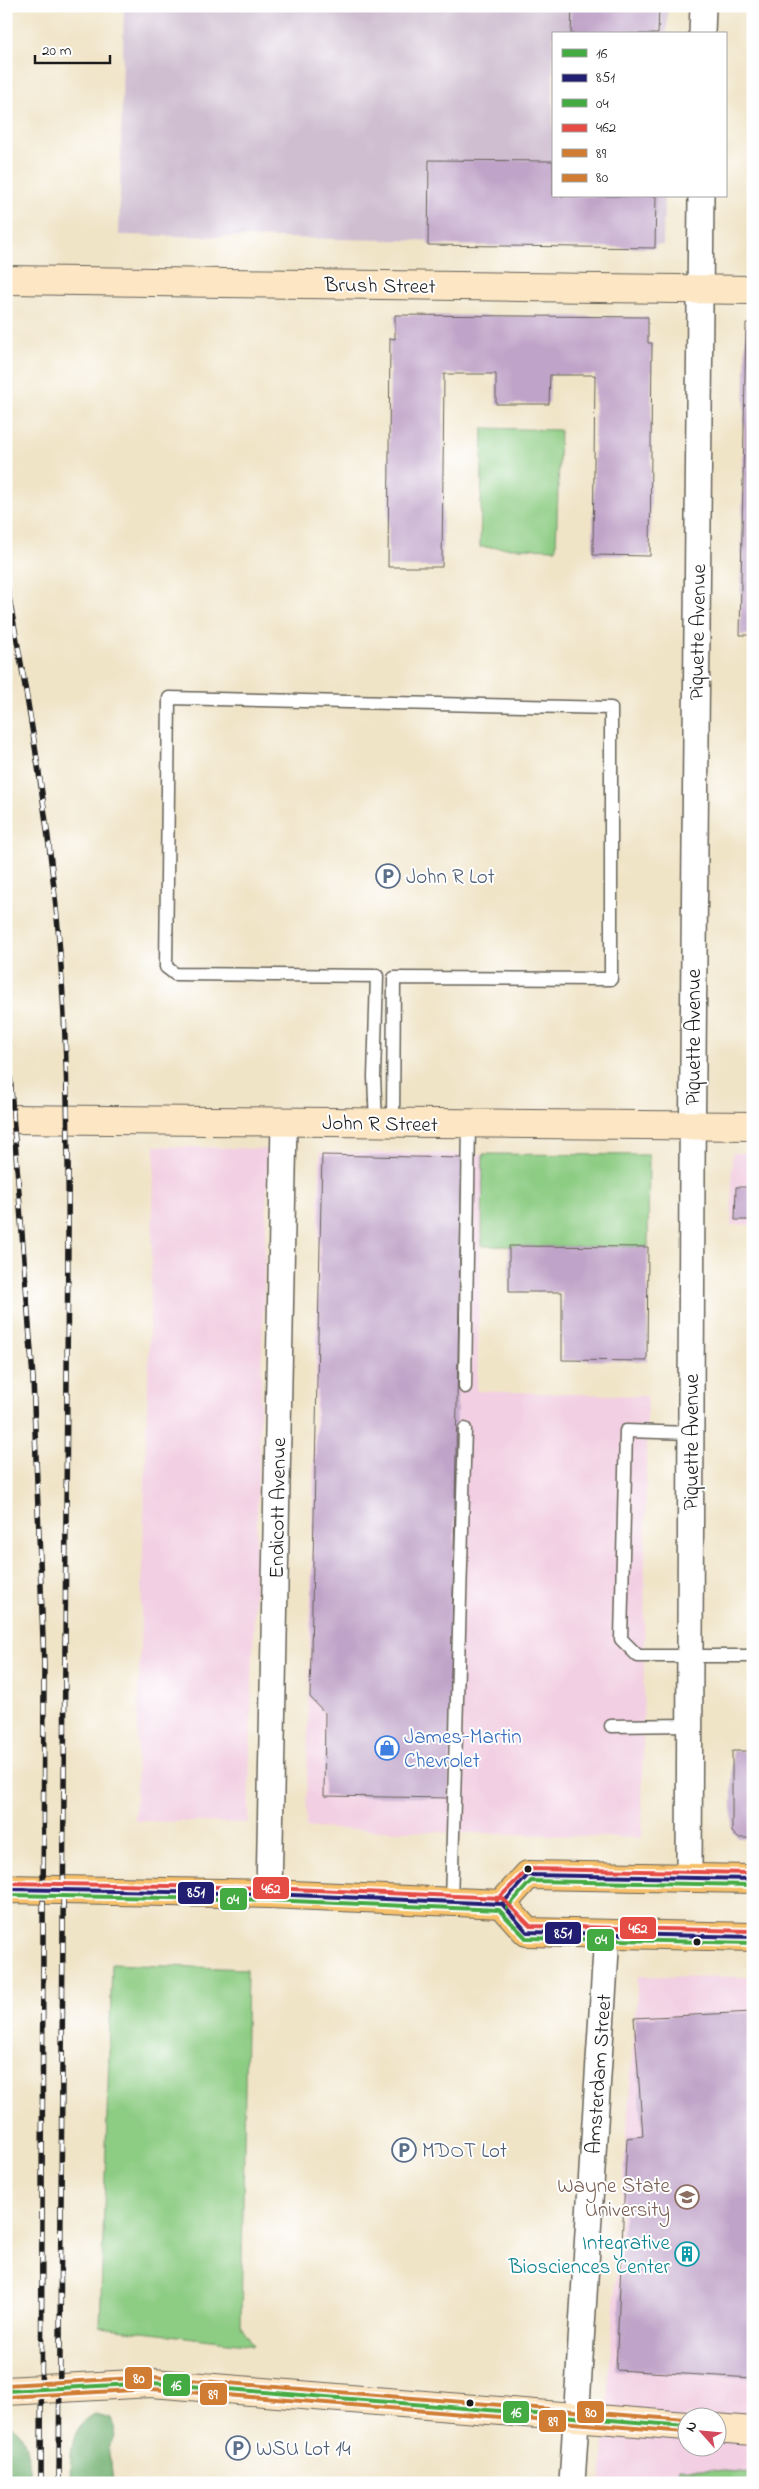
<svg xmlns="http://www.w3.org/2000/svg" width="759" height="2489" font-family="'Indie Flower',sans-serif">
	<rect width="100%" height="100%" fill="#fff"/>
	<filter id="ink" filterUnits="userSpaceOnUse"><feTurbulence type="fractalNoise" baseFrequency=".02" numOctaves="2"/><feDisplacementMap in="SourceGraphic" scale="10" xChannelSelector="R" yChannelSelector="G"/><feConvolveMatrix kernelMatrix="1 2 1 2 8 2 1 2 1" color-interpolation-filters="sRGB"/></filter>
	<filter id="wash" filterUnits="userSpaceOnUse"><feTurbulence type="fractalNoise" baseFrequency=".0096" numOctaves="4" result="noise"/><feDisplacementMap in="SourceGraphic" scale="20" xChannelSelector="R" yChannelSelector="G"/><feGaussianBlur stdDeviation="1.12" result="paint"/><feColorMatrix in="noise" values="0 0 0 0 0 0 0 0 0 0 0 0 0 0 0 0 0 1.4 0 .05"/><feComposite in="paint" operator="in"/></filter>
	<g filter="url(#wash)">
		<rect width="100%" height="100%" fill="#f0e4c7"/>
		<!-- built -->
		<path fill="#f2cfe2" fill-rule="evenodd" d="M155 1146 268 1149 248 1823 135 1821Z
			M320 1152 483 1154 477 1391 647 1396 642 1838 306 1828Z
			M732 1153H753V1225H731Z
			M638 1976 753 1977V2483H601ZM686 2416H716V2446H686Z"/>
		<!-- industrial -->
		<path fill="#cfbdd0" d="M124 6H668L667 34H553V196H664L663 245 119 235Z"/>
		<!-- green -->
		<path fill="#8dcc83" stroke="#547450" d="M483 428 560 430 556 549 480 547Z
			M483 1154 649 1155 648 1247 482 1246Z
			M112 1964 247 1969 241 2326 254 2345 100 2327Z
			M679 2468 753 2473V2483H678Z"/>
		<!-- forest -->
		<path fill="#72b071" stroke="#476646" d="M95 2414 111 2418C115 2428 117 2436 109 2444L113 2483H70C71 2457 68 2427 95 2414Z
			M6 2424C30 2430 28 2463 30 2483H6Z"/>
		<g id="blocks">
			<!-- building -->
			<path fill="#bfa3c8" d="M572 6H659L658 34H571Z
				M750 150H753V184H749Z
				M429 160 553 161V196H656L655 248 428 245Z
				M395 315 648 317V343H652L650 556 593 555 595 375H550L549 404H496V374H444L442 567H388L390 338 395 339Z
				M746 323H753V635H740Z
				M322 1155 462 1158 449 1798 324 1796 325 1713 310 1697Z
				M736 1187H753V1220H735Z
				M509 1246 648 1247 647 1361 562 1360V1292H509Z
				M732 1751H753V1838H738L732 1832Z
				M753 2012V2378L616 2370 627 2138 643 2136 634 2018Z"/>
		</g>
	</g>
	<g filter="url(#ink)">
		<use href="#blocks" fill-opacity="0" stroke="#666258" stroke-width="1"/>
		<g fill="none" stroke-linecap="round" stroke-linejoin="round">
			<!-- lane casing -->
			<g stroke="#666258" stroke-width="15">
				<path id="lane" d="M376 1123 374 1077 377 976 175 974 166 967 169 698 611 708V979L394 978 393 1123
					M465 1387 469 1124
					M691 1433 626 1431 621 1639 638 1656H753
					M611 1726 689 1725
					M451 1902 465 1429"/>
			</g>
			<!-- street casing -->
			<g stroke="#666258" stroke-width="28">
				<path id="street" d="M702 34 703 6
					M689 1879 692 1170 701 196
					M269 1894 284 1122
					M572 2483 607 1935"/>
			</g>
			<!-- secondary casing -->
			<g stroke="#666258" stroke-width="30">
				<path id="secondary" d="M6 280 753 290
					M6 1119 753 1126
					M6 2391 152 2383 686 2426
					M716 2428 753 2431"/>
			</g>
			<!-- primary casing -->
			<g stroke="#666258" stroke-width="30">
				<path id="primary" d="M6 1889 269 1894 502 1904 527 1932 753 1937
					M502 1904 528 1875 753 1879"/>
			</g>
			<!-- lane -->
			<use href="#lane" stroke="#fff" stroke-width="12"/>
			<!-- street -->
			<use href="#street" stroke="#fff" stroke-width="25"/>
			<!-- secondary -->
			<use href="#secondary" stroke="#fce6c4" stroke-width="28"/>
			<!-- primary -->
			<use href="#primary" stroke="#f7c06b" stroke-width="28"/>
			<!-- rail casing -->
			<g stroke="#1c1c1c" stroke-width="5.5">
				<path id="rail" d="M6 582C26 686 44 791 55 897 67 1011 69 1127 68 1241L59 2483
					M6 1022 33 1378 44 1665 41 2483"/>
			</g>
			<!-- rail -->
			<use href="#rail" stroke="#fff" stroke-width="4" stroke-dasharray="11" stroke-linecap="butt"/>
			<!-- bus-1 casing -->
			<g stroke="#fff" stroke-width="8">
				<path id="bus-1" d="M6 2391 152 2383 686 2426"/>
			</g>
			<!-- bus-2 casing -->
			<g stroke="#fff" stroke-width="8">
				<path id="bus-2" d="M6 1889 269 1894 502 1904 527 1932 753 1937
					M502 1904 528 1875 753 1879"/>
			</g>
			<!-- bus-3 casing -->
			<g stroke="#fff" stroke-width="8">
				<path id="bus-3" d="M6 1895 269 1900 499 1910 526 1938 753 1943
					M507 1908 531 1881 753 1885"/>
			</g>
			<!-- bus-4 casing -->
			<g stroke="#fff" stroke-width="8">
				<path id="bus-4" d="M6 1883 269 1888 502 1898 530 1926 753 1931
					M497 1900 528 1869 753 1873"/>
			</g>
			<!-- bus-5 casing -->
			<g stroke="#fff" stroke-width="8">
				<path id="bus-5" d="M6 2397 152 2389 685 2432"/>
			</g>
			<!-- bus-6 casing -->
			<g stroke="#fff" stroke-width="8">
				<path id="bus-6" d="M6 2385 153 2377 686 2420"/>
			</g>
			<!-- bus-1 -->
			<use href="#bus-1" stroke="#44aa42" stroke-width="4"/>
			<!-- bus-2 -->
			<use href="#bus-2" stroke="#221e72" stroke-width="4"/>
			<!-- bus-3 -->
			<use href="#bus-3" stroke="#44aa42" stroke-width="4"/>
			<!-- bus-4 -->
			<use href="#bus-4" stroke="#e54c44" stroke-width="4"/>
			<!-- bus-5 -->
			<use href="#bus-5" stroke="#d07c32" stroke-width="4"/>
			<!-- bus-6 -->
			<use href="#bus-6" stroke="#d07c32" stroke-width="4"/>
		</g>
	</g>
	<!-- icons -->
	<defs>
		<g id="parking-ring" transform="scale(1.25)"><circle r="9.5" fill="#fff" stroke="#5c6f8a" stroke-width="1.5"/><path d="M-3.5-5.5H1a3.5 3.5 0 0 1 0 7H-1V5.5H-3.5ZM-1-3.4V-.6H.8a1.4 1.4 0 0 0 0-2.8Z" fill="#5c6f8a"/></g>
		<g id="shop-ring" transform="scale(1.25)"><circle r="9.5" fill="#fff" stroke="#3f7fe0" stroke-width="1.5"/><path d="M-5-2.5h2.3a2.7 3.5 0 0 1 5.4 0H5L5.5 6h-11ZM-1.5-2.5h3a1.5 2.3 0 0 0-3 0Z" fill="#3f7fe0"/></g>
		<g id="university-ring" transform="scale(1.25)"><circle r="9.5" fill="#fff" stroke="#8d6e63" stroke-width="1.5"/><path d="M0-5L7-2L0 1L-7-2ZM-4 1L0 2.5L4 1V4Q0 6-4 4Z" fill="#8d6e63"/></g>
		<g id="building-ring" transform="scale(1.25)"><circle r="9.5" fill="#fff" stroke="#0f9aa8" stroke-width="1.5"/><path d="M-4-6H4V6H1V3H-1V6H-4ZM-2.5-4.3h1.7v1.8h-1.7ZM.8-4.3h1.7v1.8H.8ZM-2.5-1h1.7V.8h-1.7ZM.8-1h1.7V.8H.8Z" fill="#0f9aa8"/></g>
	</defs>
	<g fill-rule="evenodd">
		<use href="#parking-ring" x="388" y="876"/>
		<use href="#shop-ring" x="387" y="1748"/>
		<use href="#parking-ring" x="404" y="2150"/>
		<use href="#university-ring" x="687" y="2197"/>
		<use href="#building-ring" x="687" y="2254"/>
		<use href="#parking-ring" x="238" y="2448"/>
	</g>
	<!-- markers -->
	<g fill="#1c1c1c" stroke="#fff" stroke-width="2">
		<circle cx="528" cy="1869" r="4.5"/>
		<circle cx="697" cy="1942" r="4.5"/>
		<circle cx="470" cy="2403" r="4.5"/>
	</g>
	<g text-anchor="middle" stroke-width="4" stroke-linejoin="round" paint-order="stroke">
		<!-- street labels -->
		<g font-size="21" fill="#1c1c1c" stroke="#fff">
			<text transform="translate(380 285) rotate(1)" y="7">Brush Street</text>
			<text transform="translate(697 632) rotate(-89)" y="7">Piquette Avenue</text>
			<text transform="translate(693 1037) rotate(-90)" y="7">Piquette Avenue</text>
			<text transform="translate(380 1123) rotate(1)" y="7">John R Street</text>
			<text transform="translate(691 1442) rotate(-90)" y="7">Piquette Avenue</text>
			<text transform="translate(277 1508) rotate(-89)" y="7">Endicott Avenue</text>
			<text transform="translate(598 2074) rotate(-86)" y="7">Amsterdam Street</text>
		</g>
		<!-- service labels -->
		<g font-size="21" fill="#4e5e75" stroke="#fff" text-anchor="start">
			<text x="406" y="883">John R Lot</text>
			<text x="422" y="2157">MDOT Lot</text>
			<text x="256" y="2455">WSU Lot 14</text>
		</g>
		<!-- shop labels -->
		<g font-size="21" fill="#366cbe" stroke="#fff" text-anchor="start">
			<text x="404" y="1743">James-Martin<tspan x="404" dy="24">Chevrolet</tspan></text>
		</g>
		<!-- education labels -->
		<g font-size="21" fill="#785e54" stroke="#fff" text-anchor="end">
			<text x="670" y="2192">Wayne State<tspan x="670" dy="24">University</tspan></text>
		</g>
		<!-- culture labels -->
		<g font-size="21" fill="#0d838f" stroke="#fff" text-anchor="end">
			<text x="670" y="2249">Integrative<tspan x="670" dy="24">Biosciences Center</tspan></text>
		</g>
	</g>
	<g stroke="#fff" stroke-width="2">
		<rect x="252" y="1876" width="38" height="24" rx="5" fill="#e54c44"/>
		<rect x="177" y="1881" width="38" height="24" rx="5" fill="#221e72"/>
		<rect x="219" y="1887" width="29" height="24" rx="5" fill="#44aa42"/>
		<rect x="619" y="1916" width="38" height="24" rx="5" fill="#e54c44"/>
		<rect x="544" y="1921" width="38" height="24" rx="5" fill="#221e72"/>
		<rect x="586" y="1928" width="29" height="24" rx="5" fill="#44aa42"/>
		<rect x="124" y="2366" width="29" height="24" rx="5" fill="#d07c32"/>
		<rect x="162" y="2373" width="29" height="24" rx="5" fill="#44aa42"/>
		<rect x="199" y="2382" width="29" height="24" rx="5" fill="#d07c32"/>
		<rect x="502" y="2400" width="28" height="24" rx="5" fill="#44aa42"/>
		<rect x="576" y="2400" width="29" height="24" rx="5" fill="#d07c32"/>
		<rect x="538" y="2409" width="29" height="24" rx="5" fill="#d07c32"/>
	</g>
	<g font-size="14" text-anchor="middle" font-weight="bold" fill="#fff">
		<text x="271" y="1893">462</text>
		<text x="196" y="1897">851</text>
		<text x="233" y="1904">04</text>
		<text x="638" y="1933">462</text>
		<text x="563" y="1938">851</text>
		<text x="601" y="1944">04</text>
		<text x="139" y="2383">80</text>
		<text x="176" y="2390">16</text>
		<text x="213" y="2399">89</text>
		<text x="516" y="2417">16</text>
		<text x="591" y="2417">80</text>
		<text x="553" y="2426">89</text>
	</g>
	<!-- margin -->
	<rect width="759" height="2489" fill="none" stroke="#fff" stroke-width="25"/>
	<!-- legend -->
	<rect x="552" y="32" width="175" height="165" fill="#ffffff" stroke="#a4a4a4"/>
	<rect x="562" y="49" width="25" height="8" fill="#44aa42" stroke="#a4a4a4"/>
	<text x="596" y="58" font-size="15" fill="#1c1c1c">16</text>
	<rect x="562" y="74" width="25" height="8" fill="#221e72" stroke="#a4a4a4"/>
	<text x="596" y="82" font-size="15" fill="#1c1c1c">851</text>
	<rect x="562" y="99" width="25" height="8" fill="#44aa42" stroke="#a4a4a4"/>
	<text x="596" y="108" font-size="15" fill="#1c1c1c">04</text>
	<rect x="562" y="124" width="25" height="8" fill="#e54c44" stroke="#a4a4a4"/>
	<text x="596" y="132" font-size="15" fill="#1c1c1c">462</text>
	<rect x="562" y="149" width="25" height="8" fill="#d07c32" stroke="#a4a4a4"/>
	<text x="596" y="158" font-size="15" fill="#1c1c1c">89</text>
	<rect x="562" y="174" width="25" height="8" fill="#d07c32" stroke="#a4a4a4"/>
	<text x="596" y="182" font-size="15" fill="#1c1c1c">80</text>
	<!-- north arrow -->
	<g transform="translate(702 2432) rotate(297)"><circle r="24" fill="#ffffff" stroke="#a4a4a4"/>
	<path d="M0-4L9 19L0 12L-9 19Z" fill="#d1495b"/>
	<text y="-8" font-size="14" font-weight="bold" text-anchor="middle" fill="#1c1c1c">N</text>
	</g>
	<!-- scale -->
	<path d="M35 55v8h75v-8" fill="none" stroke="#1c1c1c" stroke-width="2.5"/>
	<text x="42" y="55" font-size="15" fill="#1c1c1c" stroke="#ffffff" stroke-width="4" paint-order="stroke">20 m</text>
</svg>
